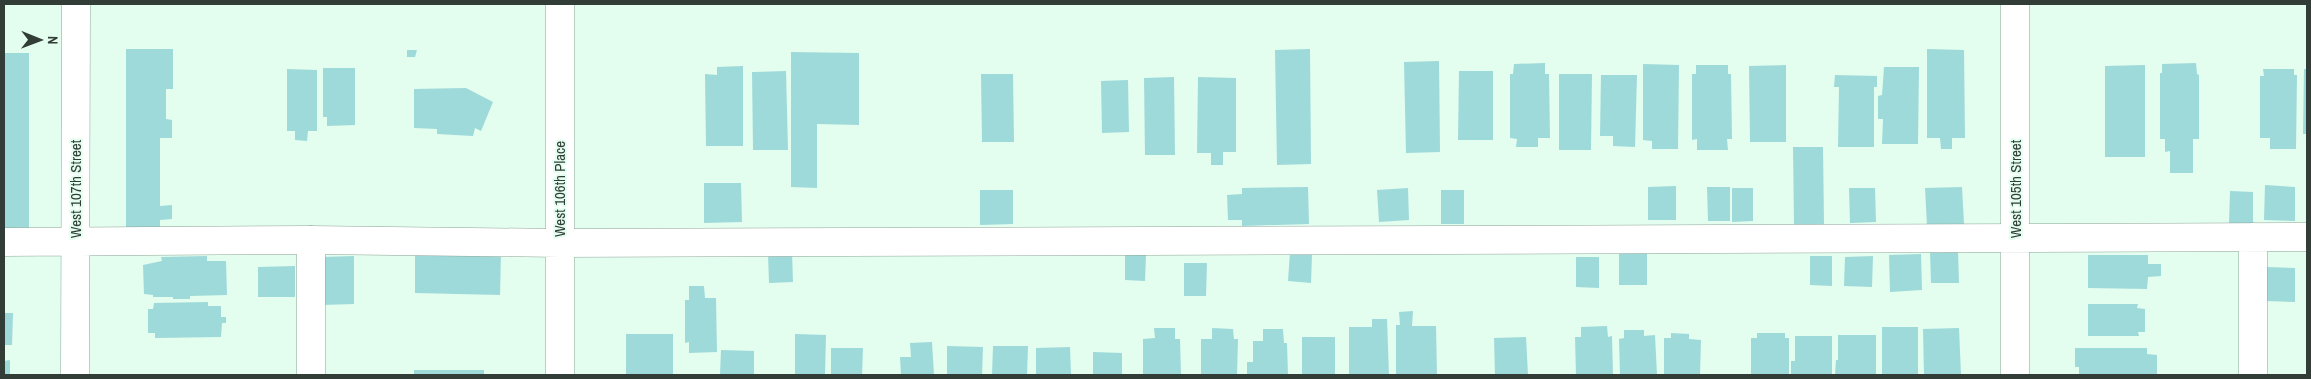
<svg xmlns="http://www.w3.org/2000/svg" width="2311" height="379" font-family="'Archivo Narrow',sans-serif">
	<rect width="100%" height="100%" fill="#e3fdef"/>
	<!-- building -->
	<path fill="#9edada" d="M126 49H173V89H166V119L172 120V138H160V206L172 205V219L160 220V227L126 228Z
		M1310 49 1311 164 1277 165 1275 50Z
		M1927 49 1964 50 1965 138H1952V149H1941L1940 138H1927Z
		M407 50H417L415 57H407Z
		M791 52 859 53V125L817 124V188L791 187Z
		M4 53H29V230H4Z
		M1439 61 1440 152 1406 153 1404 62Z
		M1545 63V74H1549L1550 138H1538V147H1516L1517 139 1510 138V74H1513L1514 64Z
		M2196 63 2197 74 2199 75V139H2193V173H2170V151L2165 152V139H2160V73H2162V64Z
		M1643 64 1679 65 1678 149H1652V141L1643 140Z
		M1696 65H1728V74H1731L1732 139H1727L1728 150H1697V139L1692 140V74H1696Z
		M1786 65V142H1750L1749 66Z
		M2145 65V157H2105V66Z
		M743 66V146H706L705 74 717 75V67Z
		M1884 67H1919L1918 144H1882L1883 119H1878V96L1882 95Z
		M323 68H355V125L327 126V117H323Z
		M287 69 317 70V131H308L307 141 295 140V131H287Z
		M2263 69H2294V75H2297L2296 149H2270V138H2260V76H2264Z
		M2304 69H2307V134H2303Z
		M786 71 788 150H753L752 72Z
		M1459 71H1493V140H1458Z
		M981 74H1013L1014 142H982Z
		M1559 74H1592L1591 150H1559Z
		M1601 75H1637L1635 147 1613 146V136H1600Z
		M1835 75 1877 76V87H1874V147H1838L1839 87H1834Z
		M1174 77 1175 155H1145L1144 78Z
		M1198 77 1236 78V152H1223V165H1211V153H1197Z
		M1128 80 1129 132 1102 133 1101 81Z
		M466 88 493 102 481 131 475 128 473 136 437 134V129L414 128V89Z
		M1793 147H1823L1824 225H1794Z
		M704 183H741L742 222 704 223Z
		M2265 185 2295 187V221L2264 220Z
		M1676 186V220H1648V187Z
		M1308 187 1309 224 1242 226V220H1228L1227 195 1242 194V188Z
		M1707 187H1730V221H1708Z
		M1962 187 1964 224 1927 226 1925 188Z
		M1408 188 1409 220 1379 222 1377 190Z
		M1732 188H1753V221L1732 222Z
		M1849 188H1875L1876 222 1850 223Z
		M980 190H1013V224L980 225Z
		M1441 190H1464V224H1441Z
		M2230 191 2253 192V224H2229Z
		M415 251 501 252 500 295 415 293Z
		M1930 251H1958L1959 283H1931Z
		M792 252 793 282 769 283 768 253Z
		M1290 252 1312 254 1311 283 1288 281Z
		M1619 252H1647V285H1619Z
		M1125 254 1146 255 1145 281 1125 280Z
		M1921 254 1922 290 1890 292 1889 255Z
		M2088 255H2148V264H2161V276L2148 277 2147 289 2088 288Z
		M207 256V261H226L227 295 190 296V299H173V297H153V295L144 294 143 265 162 261 161 257Z
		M354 256V304L322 305V257Z
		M1810 256H1832V286L1810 285Z
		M1873 256 1872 287 1844 286 1845 257Z
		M1576 257H1599V288L1576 287Z
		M1184 263H1207L1206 296H1184Z
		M295 266V297H258V267Z
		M2267 267 2295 268V302L2266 301Z
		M689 286H704L705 298H716L717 352 689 353V342L685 343V300H689Z
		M208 302V306H221V317H226V323H222L221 337 155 338V333H148V309H153L154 303Z
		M2088 304H2138L2137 308 2145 309V332H2138L2139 336H2088Z
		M1413 311 1412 326H1436L1437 375H1396V325H1400L1399 312Z
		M4 313H13L12 345H4Z
		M1372 319H1387L1389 375H1349V327H1372Z
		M1607 326 1608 337 1612 336 1613 375H1576L1575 337H1581V327Z
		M1882 327H1918V375H1882Z
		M1154 328H1175V339H1180L1181 375H1143V339L1155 338Z
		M1212 328 1233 329 1234 339H1238L1237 375H1201V339H1212Z
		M1959 328 1961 375H1924L1923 329Z
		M1263 329H1283L1284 343H1287L1288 375H1247V362H1253V341H1263Z
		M1624 330H1644V336L1655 335 1657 375H1620L1619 339 1624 338Z
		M1671 333 1689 334V339L1701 340 1700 375H1664V338H1671Z
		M1757 333H1785V338H1789V375H1751V338H1757Z
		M626 334H673V375H626Z
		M795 334 826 335 825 375H795Z
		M1838 335H1876V375H1835L1836 360H1838Z
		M1795 336H1832V375H1791V361H1795Z
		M1302 337H1335V375H1302Z
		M1526 337 1528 375H1495L1494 338Z
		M932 342 934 375H901L900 357H911L910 343Z
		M947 346 983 347 982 375H947Z
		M993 346H1028L1027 375H992Z
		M1070 347 1071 375H1036V348Z
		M831 348H863L862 375H831Z
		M2075 348H2147V354L2157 355V375H2079V367H2075Z
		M721 350 754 351V375H720Z
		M1093 352 1122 353V375H1093Z
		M10 360V375H4V361Z
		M414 370H484V375H414Z"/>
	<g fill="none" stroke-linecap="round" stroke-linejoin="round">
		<!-- minor casing -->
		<g stroke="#8da598" stroke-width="29">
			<path id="minor" d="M560 4V375
				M311 240V375
				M4 242 311 240 560 243 2307 237
				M75 375 76 4
				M2015 375V4
				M2253 375V237"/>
		</g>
		<!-- minor -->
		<use href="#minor" stroke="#fff" stroke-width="28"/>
	</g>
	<g text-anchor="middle" stroke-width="4" stroke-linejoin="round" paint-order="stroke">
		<!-- street labels -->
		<g font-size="15" fill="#323d37" stroke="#e3fdef">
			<text transform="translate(76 189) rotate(-90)" y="5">West 107th Street</text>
			<text transform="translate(560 189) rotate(-90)" y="5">West 106th Place</text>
			<text transform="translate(2016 189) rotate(-90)" y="5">West 105th Street</text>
		</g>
	</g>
	<!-- border -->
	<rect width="2311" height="379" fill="none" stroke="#323d37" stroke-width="10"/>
	<!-- north arrow -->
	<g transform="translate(40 40) rotate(91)" stroke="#e3fdef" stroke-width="4" paint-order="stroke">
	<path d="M0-4L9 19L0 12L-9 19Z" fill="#323d37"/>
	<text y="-8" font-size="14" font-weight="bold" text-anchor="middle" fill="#323d37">N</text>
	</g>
</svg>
